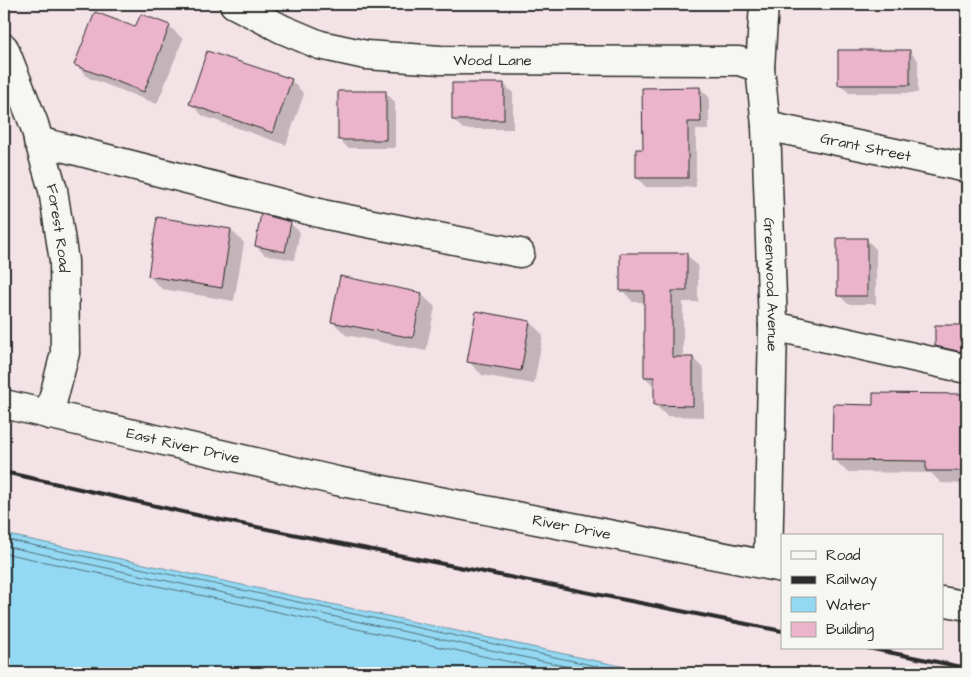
<svg xmlns="http://www.w3.org/2000/svg" width="971" height="677" font-family="'Architects Daughter',sans-serif">
	<rect width="100%" height="100%" fill="#f3e2e6"/>
	<filter id="ink" filterUnits="userSpaceOnUse"><feTurbulence type="fractalNoise" baseFrequency=".02" numOctaves="2"/><feDisplacementMap in="SourceGraphic" scale="10" xChannelSelector="R" yChannelSelector="G"/><feConvolveMatrix kernelMatrix="1 2 1 2 8 2 1 2 1" color-interpolation-filters="sRGB"/></filter>
	<g filter="url(#ink)">
		<!-- water -->
		<path fill="#93d9f4" stroke="#6993a4" d="M4 534 653 673H4Z"/>
		<!-- shadow -->
		<path fill="#0003" d="M169 26 183 39 157 104 89 78 76 65 136 29Z
			M909 51 918 60V93H849L840 84Z
			M291 80 304 94 286 145 203 116 190 103Z
			M504 84 513 93V129H463L454 120Z
			M700 88 709 97V130H696V187H646L637 178 644 150Z
			M386 93 395 102V148H348L339 139Z
			M290 223 300 232 294 260 265 255 256 246Z
			M231 230 244 243 234 301 162 289 149 276Z
			M867 240 876 249V304H848L839 295Z
			M687 255 698 266V302H683V358H693L704 369V417L667 416 655 405V387L645 377V302H633L622 290Z
			M421 294 435 307 426 351 346 335 332 321Z
			M530 322 543 335 534 384 482 375 468 361Z
			M936 326 967 327V359L945 355 936 345Z
			M874 394 967 395V484L941 483 931 473 847 472 834 459 874 406Z"/>
		<g fill="none" stroke-linecap="round" stroke-linejoin="round">
			<!-- shore -->
			<path stroke="#55717b" stroke-width="1" d="M4 539 629 673
				M4 546 598 673
				M4 553 561 673"/>
		</g>
		<!-- building -->
		<path fill="#ebb4cb" stroke="#2b2b2b" d="M95 12 135 27 141 14 170 25 144 92 74 65Z
			M838 50H910V85H838Z
			M207 51 292 79 273 133 189 104Z
			M452 83H504V120H452Z
			M700 87 701 122H688V178H636V149H643L642 88Z
			M338 91H386V140H338Z
			M261 214 291 222 285 252 255 246Z
			M157 217 231 229 222 288 148 276Z
			M837 238H867V296H837Z
			M620 253H687V291H672V357H693V406L654 405V377H644V291H620Z
			M340 276 422 293 413 338 331 322Z
			M476 311 530 321 521 371 467 362Z
			M935 325H967V353L935 346Z
			M873 393 967 394V471H926V461L832 460 833 404 873 405Z"/>
		<g fill="none" stroke-linecap="round" stroke-linejoin="round">
			<!-- minor casing -->
			<g stroke="#2b2b2b" stroke-width="31">
				<g id="minor">
					<path id="s1" d="M234 4 282 29 320 45 366 55 441 60 739 61 760 68"/>
					<path id="s2" d="M764 4 760 68 766 126 773 326 768 565"/>
					<path id="s3" d="M4 48 34 124 53 190 64 261 65 353 49 415"/>
					<path id="s4" d="M766 126 967 168"/>
					<path d="M38 141 327 215 520 253"/>
					<path d="M773 326 967 369"/>
				</g>
			</g>
			<!-- major casing -->
			<g stroke="#2b2b2b" stroke-width="31">
				<g id="major">
					<path id="s5" d="M4 404 337 481 782 568"/>
					<path d="M942 601 967 606"/>
				</g>
			</g>
			<!-- minor -->
			<use href="#minor" stroke="#f6f6f2" stroke-width="28"/>
			<!-- major -->
			<use href="#major" stroke="#f6f6f2" stroke-width="28"/>
			<!-- rail -->
			<path stroke="#2b2b2b" stroke-width="4" d="M4 472 201 516 782 631
				M868 648 967 668"/>
		</g>
	</g>
	<g text-anchor="middle" stroke-width="4" stroke-linejoin="round" paint-order="stroke">
		<!-- street labels -->
		<g font-size="15" fill="#2b2b2b" stroke="#f6f6f2">
			<text dy="5" stroke="none"><textPath href="#s1" startOffset="269">Wood Lane</textPath></text>
			<text dy="5" stroke="none"><textPath href="#s4" startOffset="102">Grant Street</textPath></text>
			<text dy="5" stroke="none"><textPath href="#s3" startOffset="189">Forest Road</textPath></text>
			<text dy="5" stroke="none"><textPath href="#s2" startOffset="281">Greenwood Avenue</textPath></text>
			<text dy="5" stroke="none"><textPath href="#s5" startOffset="184">East River Drive</textPath></text>
			<text dy="5" stroke="none"><textPath href="#s5" startOffset="581">River Drive</textPath></text>
		</g>
	</g>
	<!-- margin -->
	<rect width="971" height="677" fill="none" stroke="#f6f6f2" stroke-width="20"/>
	<rect x="10" y="10" width="951" height="657" fill="none" stroke="#2b2b2b" stroke-width="2" filter="url(#ink)"/>
	<!-- legend -->
	<rect x="781" y="534" width="162" height="115" fill="#f6f6f2" stroke="#a5a5a2"/>
	<rect x="791" y="551" width="25" height="8" fill="#f6f6f2" stroke="#a5a5a2"/>
	<text x="826" y="560" font-size="15" fill="#2b2b2b">Road</text>
	<rect x="791" y="576" width="25" height="8" fill="#2b2b2b" stroke="#a5a5a2"/>
	<text x="826" y="584" font-size="15" fill="#2b2b2b">Railway</text>
	<rect x="791" y="597" width="25" height="15" fill="#93d9f4" stroke="#a5a5a2"/>
	<text x="826" y="610" font-size="15" fill="#2b2b2b">Water</text>
	<rect x="791" y="622" width="25" height="15" fill="#ebb4cb" stroke="#a5a5a2"/>
	<text x="826" y="634" font-size="15" fill="#2b2b2b">Building</text>
</svg>
